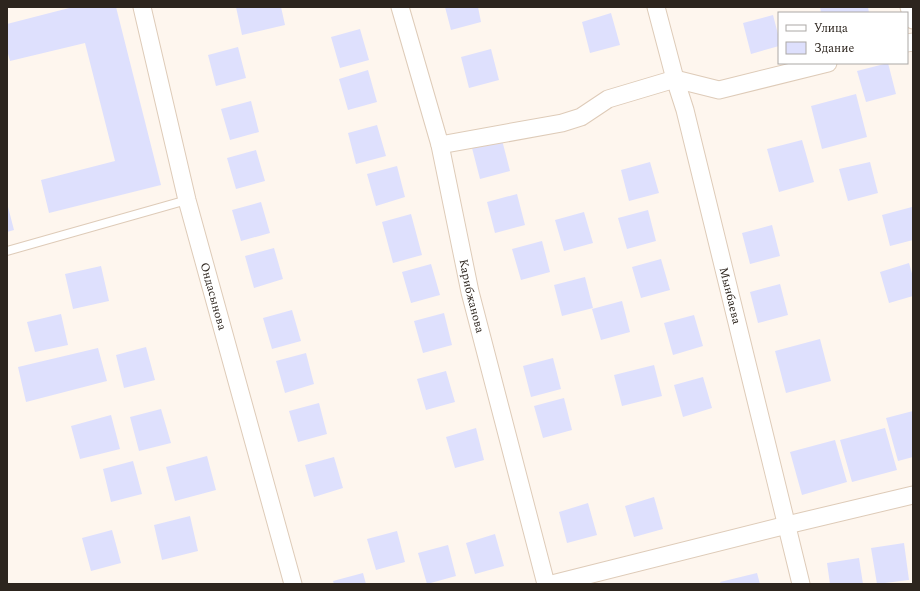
<svg xmlns="http://www.w3.org/2000/svg" width="920" height="591" font-family="Spectral,serif">
	<rect width="100%" height="100%" fill="#fef6ee"/>
	<!-- building -->
	<path fill="#dee0fd" d="M73 7H116L161 185 49 213 41 180 115 161 85 43 10 61 7 50V24Z
		M236 7H281L285 25 242 35Z
		M445 7H478L481 22 451 30Z
		M820 7H868L869 13H821Z
		M611 13 620 45 590 53 582 22Z
		M773 15 779 38V46L751 54 743 23Z
		M360 29 369 60 340 68 331 37Z
		M238 47 246 78 216 86 208 55Z
		M491 49 499 80 469 88 461 57Z
		M888 63 896 94 866 102 857 71Z
		M368 70 377 102 348 110 339 79Z
		M856 94 867 137 822 149 811 106Z
		M251 101 259 132 230 140 221 109Z
		M377 125 386 156 356 164 348 133Z
		M502 140 510 171 480 179 472 148Z
		M802 140 814 182 779 192 767 149Z
		M256 150 265 181 236 189 227 158Z
		M650 162 659 193 629 201 621 170Z
		M870 162 878 193 848 201 839 169Z
		M397 166 405 197 376 206 367 174Z
		M517 194 525 225 495 233 487 202Z
		M261 202 270 233 241 241 232 210Z
		M7 203 14 230 7 232Z
		M912 207 913 240 890 246 882 215Z
		M648 210 656 241 627 249 618 218Z
		M584 212 593 243 564 251 555 220Z
		M411 214 422 255 393 263 382 222Z
		M772 225 780 256 750 264 742 233Z
		M542 241 550 272 521 280 512 249Z
		M274 248 283 279 254 288 245 256Z
		M661 259 670 290 641 298 632 267Z
		M909 263 913 277V296L889 303 880 272Z
		M431 264 440 295 411 303 402 272Z
		M101 266 109 301 73 309 65 274Z
		M585 277 593 308 562 316 554 285Z
		M780 284 788 315 758 323 750 292Z
		M622 301 630 332 601 340 592 309Z
		M292 310 301 341 272 349 263 318Z
		M444 313 452 345 423 353 414 321Z
		M61 314 68 345 35 352 27 322Z
		M694 315 703 346 673 355 664 323Z
		M820 339 831 381 786 393 775 351Z
		M146 347 155 380 124 388 116 355Z
		M98 348 107 381 26 402 18 367Z
		M306 353 314 384 285 393 276 361Z
		M553 358 561 389 531 397 523 366Z
		M654 365 662 396 622 406 614 375Z
		M446 371 455 402 426 410 417 379Z
		M703 377 712 408 683 417 674 385Z
		M564 398 572 430 543 438 534 406Z
		M319 403 327 434 298 442 289 411Z
		M161 409 171 443 139 451 130 417Z
		M913 411V457L898 461 886 418Z
		M111 415 120 449 80 459 71 426Z
		M476 428 484 460 455 468 446 437Z
		M885 428 897 470 852 482 840 440Z
		M835 440 847 482 802 495 790 452Z
		M207 456 216 490 175 501 166 467Z
		M334 457 343 488 314 497 305 465Z
		M133 461 142 494 111 502 103 469Z
		M654 497 663 529 634 537 625 506Z
		M588 503 597 535 567 543 559 512Z
		M190 516 198 551 162 560 154 525Z
		M112 530 121 563 91 571 82 538Z
		M397 531 405 562 376 570 367 539Z
		M495 534 504 566 475 574 466 543Z
		M904 543 909 580 877 584 871 548Z
		M448 545 456 576 427 584 418 553Z
		M859 558 863 584H830L827 563Z
		M363 573 366 584H334L333 581Z
		M757 573 760 584H721L720 582Z"/>
	<g fill="none" stroke-linecap="round" stroke-linejoin="round">
		<!-- service casing -->
		<g stroke="#decbb8" stroke-width="10">
			<path id="service" d="M7 251 187 200"/>
		</g>
		<!-- minor casing -->
		<g stroke="#decbb8" stroke-width="19">
			<g id="minor">
				<path id="s1" d="M142 7 187 200 293 584"/>
				<path id="s2" d="M400 7 440 145 470 292 546 584"/>
				<path id="s3" d="M656 7 675 79 685 110 801 584"/>
				<path d="M909 7 913 20"/>
				<path d="M907 43 913 42"/>
				<path d="M440 145 562 123 581 117 608 99 675 79 719 90 828 63"/>
				<path d="M552 584 787 525 913 495"/>
			</g>
		</g>
		<!-- service -->
		<use href="#service" stroke="#fff" stroke-width="8"/>
		<!-- minor -->
		<use href="#minor" stroke="#fff" stroke-width="17"/>
	</g>
	<g text-anchor="middle" stroke-width="3" stroke-linejoin="round" paint-order="stroke">
		<!-- street labels -->
		<g font-size="12" fill="#2d251e" stroke="#fff">
			<text dy="4" stroke="none"><textPath href="#s3" startOffset="298">Мынбаева</textPath></text>
			<text dy="4" stroke="none"><textPath href="#s1" startOffset="298">Ондасынова</textPath></text>
			<text dy="4" stroke="none"><textPath href="#s2" startOffset="298">Карибжанова</textPath></text>
		</g>
	</g>
	<!-- border -->
	<rect width="920" height="591" fill="none" stroke="#2d251e" stroke-width="16"/>
	<!-- legend -->
	<rect x="778" y="12" width="130" height="52" fill="#ffffff" stroke="#aba8a5"/>
	<rect x="786" y="25" width="20" height="6" fill="#ffffff" stroke="#aba8a5"/>
	<text x="814" y="32" font-size="12" fill="#2d251e">Улица</text>
	<rect x="786" y="42" width="20" height="12" fill="#dee0fd" stroke="#aba8a5"/>
	<text x="814" y="52" font-size="12" fill="#2d251e">Здание</text>
</svg>
